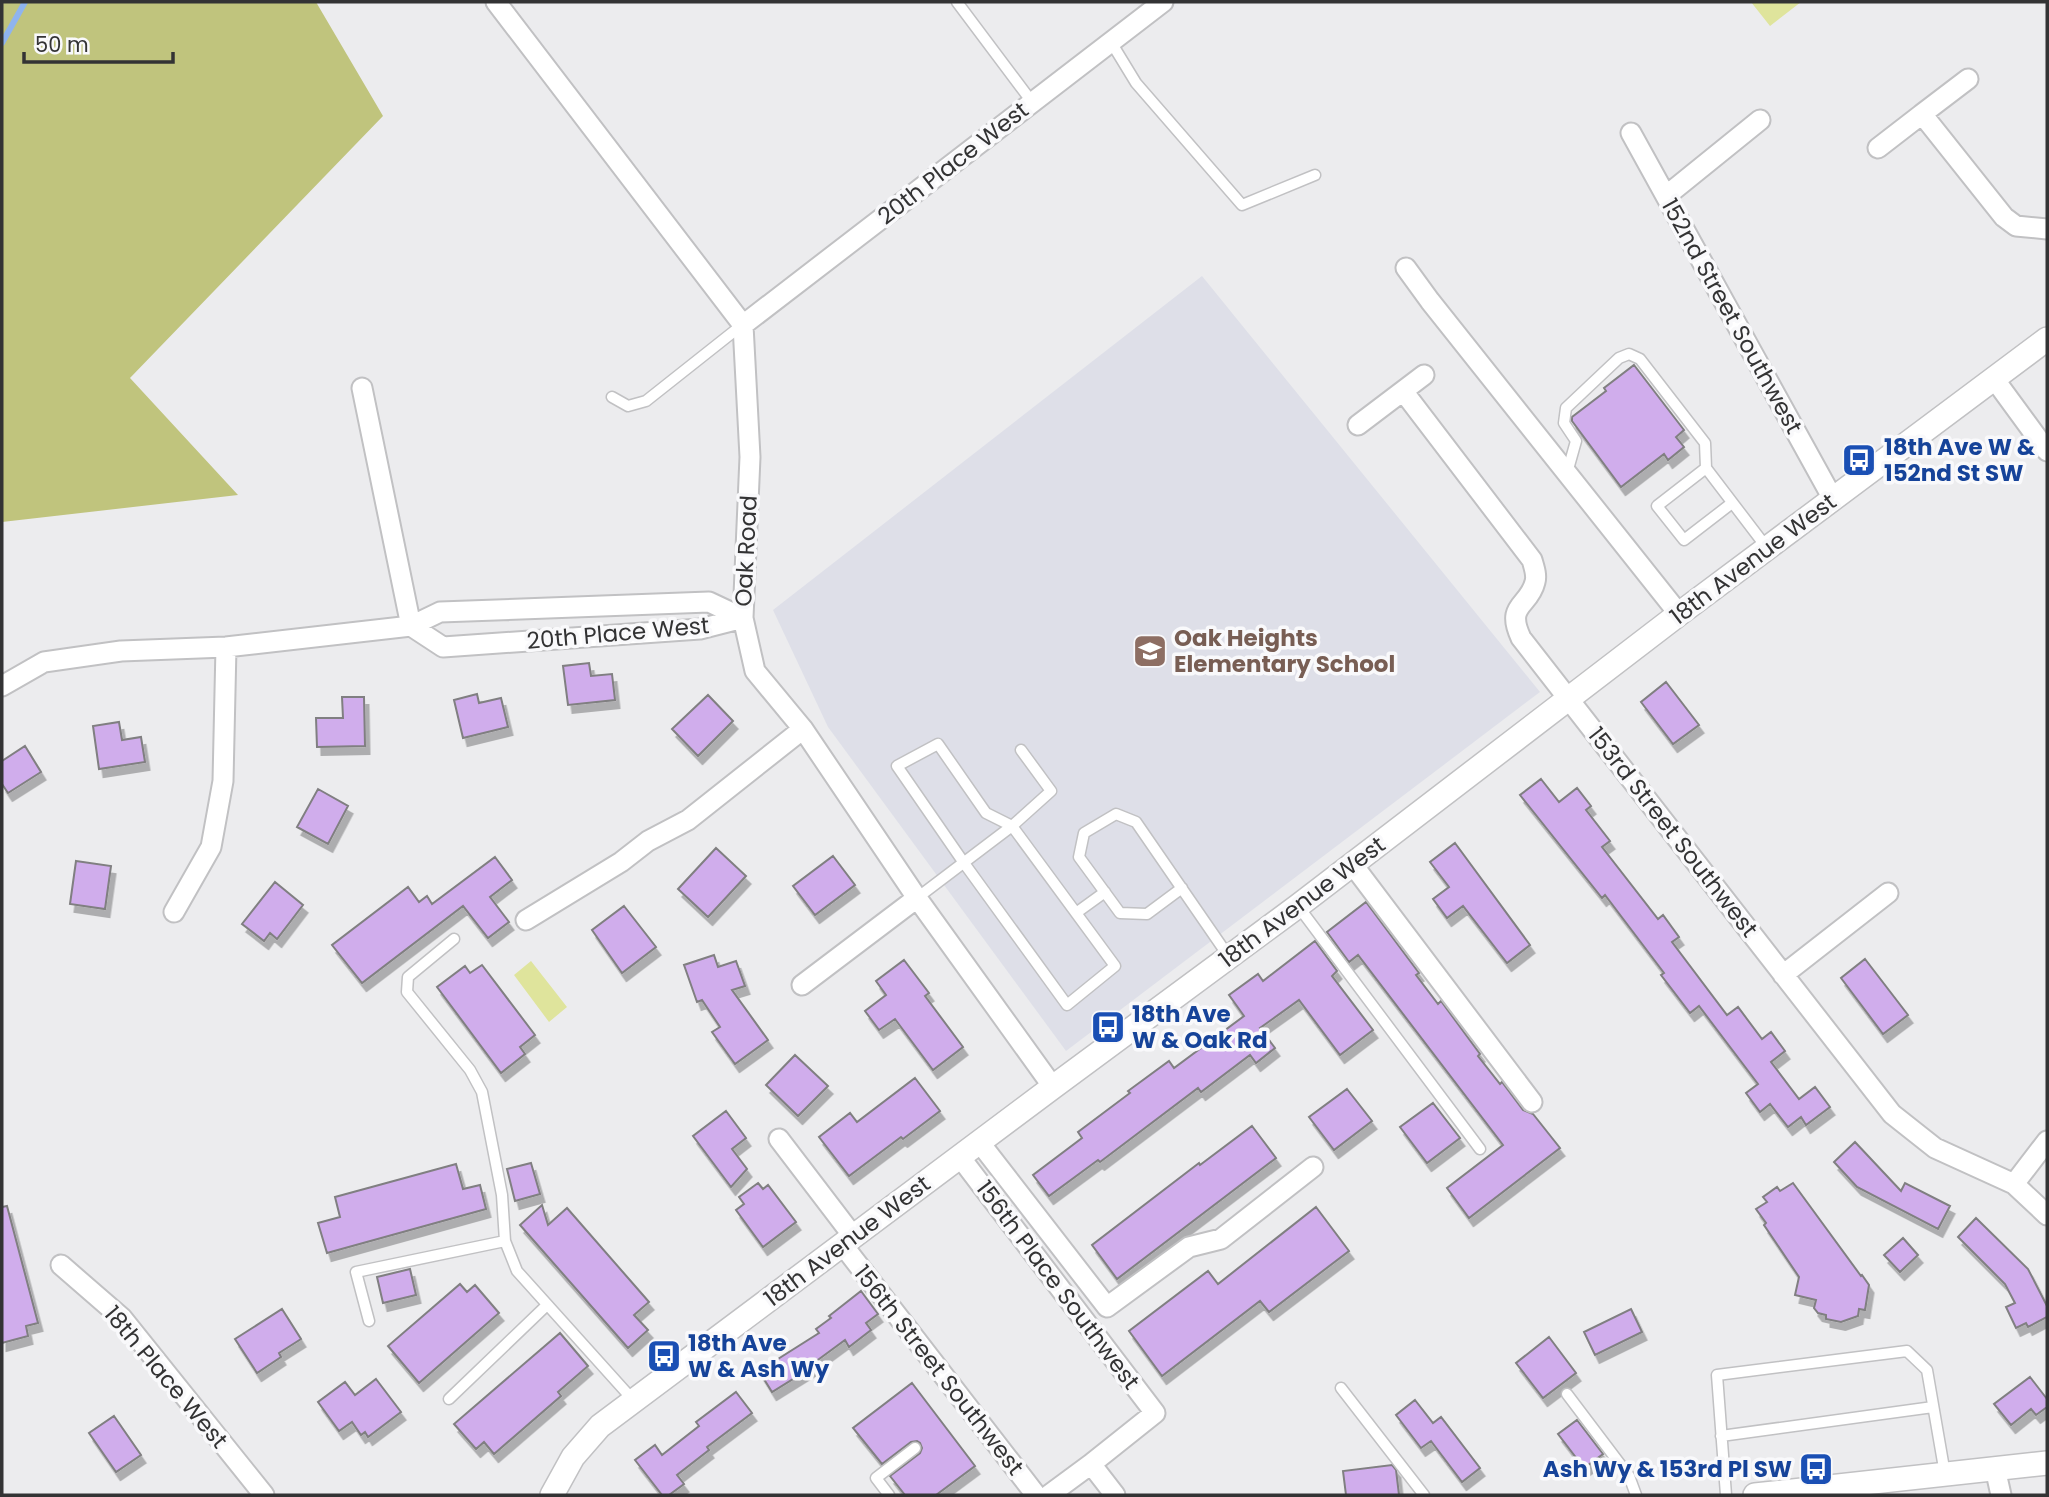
<svg xmlns="http://www.w3.org/2000/svg" width="2049" height="1497" font-family="Poppins,sans-serif">
	<defs>
		<filter id="shadow"><feDropShadow dx="4.5" dy="8" stdDeviation="0" flood-color="#0004"/></filter>
	</defs>
	<rect width="100%" height="100%" fill="#ececee"/>
	<!-- built -->
	<path fill="#dedfe8" d="M1202 276 1540 692 1066 1051 828 727 773 610Z"/>
	<!-- green -->
	<path fill="#dfe49c" d="M1751 2H1801L1770 26Z
		M531 961 567 1007 549 1022 514 975Z"/>
	<!-- forest -->
	<path fill="#c0c47d" d="M2 2H316L383 116 130 378 238 495 2 522Z"/>
	<g fill="none" stroke-linecap="round" stroke-linejoin="round">
		<!-- stream -->
		<path stroke="#8fb4ee" stroke-width="6" d="M2 43 25 2"/>
	</g>
	<!-- building -->
	<path fill="#d0adec" stroke="#807f81" stroke-width="2" filter="url(#shadow)" d="M1634 365 1684 430 1676 437 1684 447 1668 460 1664 454 1621 487 1572 421V417L1606 391 1604 388Z
		M589 663 591 676 612 674 615 700 568 705 563 666Z
		M1666 682 1699 725 1673 744 1641 702Z
		M477 694 479 703 501 698 508 727 463 738 454 700Z
		M708 695 733 721 698 756 672 729Z
		M342 697H364L365 746 317 747 316 718H343Z
		M119 722 122 740 141 737 145 762 99 769 93 726Z
		M25 746 41 772 8 793 2 784V761Z
		M1541 779 1559 802 1577 788 1591 806 1586 810 1610 841 1602 847 1658 919 1663 915 1679 937 1672 942 1727 1015 1738 1007 1762 1039 1771 1032 1785 1051 1771 1062 1799 1099 1815 1087 1830 1107 1806 1125 1801 1117 1788 1127 1770 1104 1760 1112 1746 1093 1758 1084 1699 1006 1690 1013 1661 975 1664 973 1605 895 1602 898 1520 795Z
		M318 789 348 806 328 844 297 827Z
		M1455 843 1530 945 1507 963 1463 906 1447 918 1433 899 1449 887 1430 862Z
		M716 848 746 876 708 917 678 889Z
		M833 856 855 885 815 915 793 886Z
		M495 857 512 880 490 897 509 922 488 938 463 906 362 983 332 945 408 887 419 902 427 896 432 904Z
		M76 861 111 866 105 909 70 904Z
		M275 882 303 905 277 939 270 933 264 941 242 924Z
		M1366 902 1419 973 1416 975 1438 1004 1441 1001 1480 1054 1478 1056 1500 1084 1502 1082 1523 1110 1533 1114 1537 1119 1560 1148 1469 1218 1447 1188 1503 1145 1358 955 1349 962 1327 932Z
		M624 906 656 947 622 973 592 930Z
		M1315 941 1337 971 1332 976 1373 1030 1340 1055 1299 1000 1260 1028 1275 1048 1256 1063 1250 1055 1201 1092 1198 1088 1100 1162 1098 1160 1049 1196 1033 1175 1082 1138 1078 1132 1130 1093 1128 1091 1169 1061 1174 1068 1244 1016 1229 995 1258 974 1263 981Z
		M714 955 718 967 736 961 745 986 732 990 768 1040 735 1064 712 1032 720 1027 702 1000 697 1002 684 965Z
		M1865 959 1908 1015 1883 1034 1841 978Z
		M904 960 929 993 925 996 963 1047 933 1070 895 1019 879 1030 865 1011 886 995 876 981Z
		M482 965 535 1035 520 1047 525 1054 501 1073 437 987 465 966 470 973Z
		M795 1055 828 1086 798 1116 766 1085Z
		M915 1078 940 1111 903 1139 901 1137 849 1176 819 1137 850 1113 857 1122Z
		M1347 1089 1372 1121 1334 1150 1309 1117Z
		M1433 1103 1460 1138 1427 1163 1400 1127Z
		M726 1111 746 1138 732 1149 747 1169 731 1187 693 1136Z
		M1252 1126 1276 1158 1117 1279 1092 1245 1199 1163 1200 1165Z
		M1855 1142 1901 1191 1905 1183 1950 1206 1938 1229 1857 1187 1834 1162Z
		M531 1163 540 1194 515 1201 507 1169Z
		M456 1164 463 1189 480 1185 486 1209 327 1253 318 1223 340 1217 335 1197Z
		M758 1183 763 1189 768 1185 796 1222 763 1247 736 1210 744 1204 739 1197Z
		M1793 1183 1861 1276 1862 1275 1869 1285 1865 1310 1859 1309 1858 1316 1841 1322 1826 1319V1315L1818 1313 1814 1308 1816 1300 1795 1295 1799 1277 1764 1225 1766 1223 1756 1209 1767 1202 1763 1197 1777 1187 1780 1191Z
		M542 1205 548 1225 567 1208 649 1302 634 1315 648 1330 628 1348 520 1225Z
		M7 1206 38 1323 26 1326 28 1336 2 1343V1207Z
		M1316 1207 1349 1251 1269 1312 1260 1301 1162 1376 1129 1331 1208 1271 1218 1284Z
		M1976 1218 2028 1269 2047 1306V1317L2028 1327 2026 1323 2016 1328 2006 1307 2015 1303 2005 1284 1958 1237Z
		M1903 1238 1918 1255 1900 1272 1884 1255Z
		M410 1269 416 1295 383 1303 377 1277Z
		M460 1284 467 1292 475 1285 499 1313 419 1383 388 1346Z
		M861 1291 878 1314 866 1323 871 1330 849 1347 845 1340 815 1362 817 1364 772 1392 759 1371 819 1333 816 1329 831 1318 829 1316Z
		M282 1309 301 1339 279 1353 281 1357 257 1373 235 1339Z
		M1631 1309 1642 1332 1595 1355 1584 1332Z
		M560 1333 588 1366 558 1392 561 1396 494 1454 484 1442 476 1449 454 1424Z
		M1549 1337 1576 1373 1543 1398 1516 1363Z
		M2030 1377 2047 1399V1407L2036 1415 2031 1409 2011 1425 1994 1404Z
		M376 1379 401 1412 368 1437 365 1432 361 1435 352 1422 339 1431 318 1402 345 1382 355 1395Z
		M912 1383 975 1466 936 1495H905L890 1476 920 1453 922 1448 920 1443 917 1441 911 1442 882 1464 853 1428Z
		M736 1392 752 1413 707 1447 709 1450 677 1475 684 1484 669 1495H662L635 1460 655 1445 662 1455 699 1426 696 1422Z
		M1415 1400 1433 1423 1441 1417 1480 1468 1462 1482 1431 1441 1421 1448 1396 1415Z
		M114 1416 141 1455 116 1472 89 1433Z
		M1577 1420 1603 1454 1584 1468 1558 1434Z
		M1392 1465 1396 1470 1399 1495H1346L1343 1471Z"/>
	<g fill="none" stroke-linecap="round" stroke-linejoin="round">
		<!-- service casing -->
		<g stroke="#c1c1c3" stroke-width="13">
			<path id="service" d="M957 2 1032 102
				M1111 42 1136 83 1242 205 1315 175
				M612 397 628 406 646 401 742 325
				M1567 473 1576 441 1564 423 1566 408 1619 358 1629 354 1640 359 1705 443 1706 468
				M1732 503 1684 540 1657 506 1706 468 1767 548
				M938 744 986 813 1012 826 1115 966 1067 1005 964 863 897 766Z
				M1182 888 1147 914 1120 913 1079 857 1084 833 1116 814 1136 822 1229 957
				M917 898 1012 826 1051 791 1021 750
				M1298 906 1480 1149
				M1076 913 1105 892
				M454 939 408 977 407 992 470 1070 482 1092 502 1195 505 1241 517 1271 634 1401
				M369 1321 356 1272 505 1241
				M1341 1388 1424 1495
				M1567 1394 1629 1476 1636 1495
				M449 1399 547 1305
				M1721 1436 1933 1407
				M889 1495 876 1478 915 1448
				M1726 1495 1717 1375 1907 1351 1927 1370 1945 1474"/>
		</g>
		<!-- minor casing -->
		<g stroke="#c1c1c3" stroke-width="23">
			<path id="minor" d="M496 2 743 325 750 457 743 618 755 671 803 729 917 898 1053 1087
				M1968 79 1922 114 2004 217 2016 226 2047 229
				M1631 133 1833 499
				M1878 148 1922 114
				M1666 196 1760 120
				M1406 268 1430 301 1679 614
				M743 325 1163 2
				M1995 380 2047 451
				M362 388 411 626
				M1403 391 1532 560C1534 567 1537 575 1535 582 1529 607 1505 604 1521 638L1892 1114 1935 1148 2014 1184 2047 1215
				M1358 425 1424 375
				M411 626 443 647 700 629 743 618
				M2 686 44 662 121 651 226 647 411 626 440 612 709 602 743 618
				M1353 865 1532 1102
				M174 912 211 847 223 781 226 647
				M526 920 621 862 648 841 688 820 803 729
				M1783 975 1888 893
				M802 985 917 898
				M779 1139 853 1236
				M980 1143 1107 1307 1189 1247 1221 1239 1313 1167
				M960 1157 1155 1413 1091 1464 1115 1495
				M2014 1184 2047 1141
				M842 1244 1036 1495
				M61 1265 122 1318 264 1495
				M1995 1468 2001 1495
				M1049 1495 1091 1464"/>
		</g>
		<!-- tertiary casing -->
		<g stroke="#c1c1c3" stroke-width="26">
			<path id="tertiary" d="M552 1495 573 1457 600 1426 1053 1087 1298 906 1679 614 2047 339
				M1755 1495 2047 1463"/>
		</g>
		<!-- service -->
		<use href="#service" stroke="#fff" stroke-width="10"/>
		<!-- minor -->
		<use href="#minor" stroke="#fff" stroke-width="19"/>
		<!-- tertiary -->
		<use href="#tertiary" stroke="#fff" stroke-width="23"/>
	</g>
	<!-- icons -->
	<defs>
		<g id="bus-square" transform="scale(1.75)"><rect x="-9" y="-9" width="18" height="18" rx="4" fill="#1a4fb4" stroke="#f9f9fb"/><path d="M-5-6H5V4H4V6H2V4H-2V6H-4V4H-5ZM-3.5-4V0h7V-4ZM-3.5 1.2v1.5H-2V1.2ZM2 1.2v1.5H3.5V1.2Z" fill="#fff"/></g>
		<g id="school-square" transform="scale(1.75)"><rect x="-9" y="-9" width="18" height="18" rx="4" fill="#8d6e63" stroke="#f9f9fb"/><path d="M0-5L7-2L0 1L-7-2ZM-4 1L0 2.5L4 1V4Q0 6-4 4Z" fill="#fff"/></g>
	</defs>
	<g fill-rule="evenodd">
		<use href="#bus-square" x="1859" y="460"/>
		<use href="#school-square" x="1150" y="651"/>
		<use href="#bus-square" x="1108" y="1027"/>
		<use href="#bus-square" x="664" y="1356"/>
		<use href="#bus-square" x="1816" y="1469"/>
	</g>
	<g text-anchor="middle" stroke-width="7" stroke-linejoin="round" paint-order="stroke">
		<!-- street labels -->
		<g font-size="23" fill="#333334" stroke="#f9f9fb">
			<text transform="translate(953 163) rotate(-38)" y="8">20th Place West</text>
			<text transform="translate(1732 316) rotate(61)" y="8">152nd Street Southwest</text>
			<text transform="translate(746 551) rotate(-87)" y="8">Oak Road</text>
			<text transform="translate(1753 559) rotate(-37)" y="8">18th Avenue West</text>
			<text transform="translate(618 633) rotate(-5)" y="8">20th Place West</text>
			<text transform="translate(1673 832) rotate(52)" y="8">153rd Street Southwest</text>
			<text transform="translate(1302 902) rotate(-37)" y="8">18th Avenue West</text>
			<text transform="translate(847 1241) rotate(-37)" y="8">18th Avenue West</text>
			<text transform="translate(1058 1285) rotate(53)" y="8">156th Place Southwest</text>
			<text transform="translate(939 1370) rotate(52)" y="8">156th Street Southwest</text>
			<text transform="translate(166 1377) rotate(50)" y="8">18th Place West</text>
		</g>
		<!-- transit labels -->
		<g font-size="23" font-weight="bold" fill="#164399" stroke="#f9f9fb" text-anchor="start">
			<text x="1884" y="455">18th Ave W &amp;<tspan x="1884" dy="26">152nd St SW</tspan></text>
			<text x="1132" y="1022">18th Ave<tspan x="1132" dy="26">W &amp; Oak Rd</tspan></text>
			<text x="688" y="1351">18th Ave<tspan x="688" dy="26">W &amp; Ash Wy</tspan></text>
			<text x="1792" y="1477" text-anchor="end">Ash Wy &amp; 153rd Pl SW</text>
		</g>
		<!-- education labels -->
		<g font-size="23" font-weight="bold" fill="#785e54" stroke="#f9f9fb" text-anchor="start">
			<text x="1174" y="646">Oak Heights<tspan x="1174" dy="26">Elementary School</tspan></text>
		</g>
	</g>
	<!-- border -->
	<rect width="2049" height="1497" fill="none" stroke="#333334" stroke-width="7"/>
	<!-- scale -->
	<path d="M24 52v10h149v-10" fill="none" stroke="#333334" stroke-width="3.5"/>
	<text x="35" y="52" font-size="21" fill="#333334" stroke="#f9f9fb" stroke-width="5" paint-order="stroke">50 m</text>
</svg>
